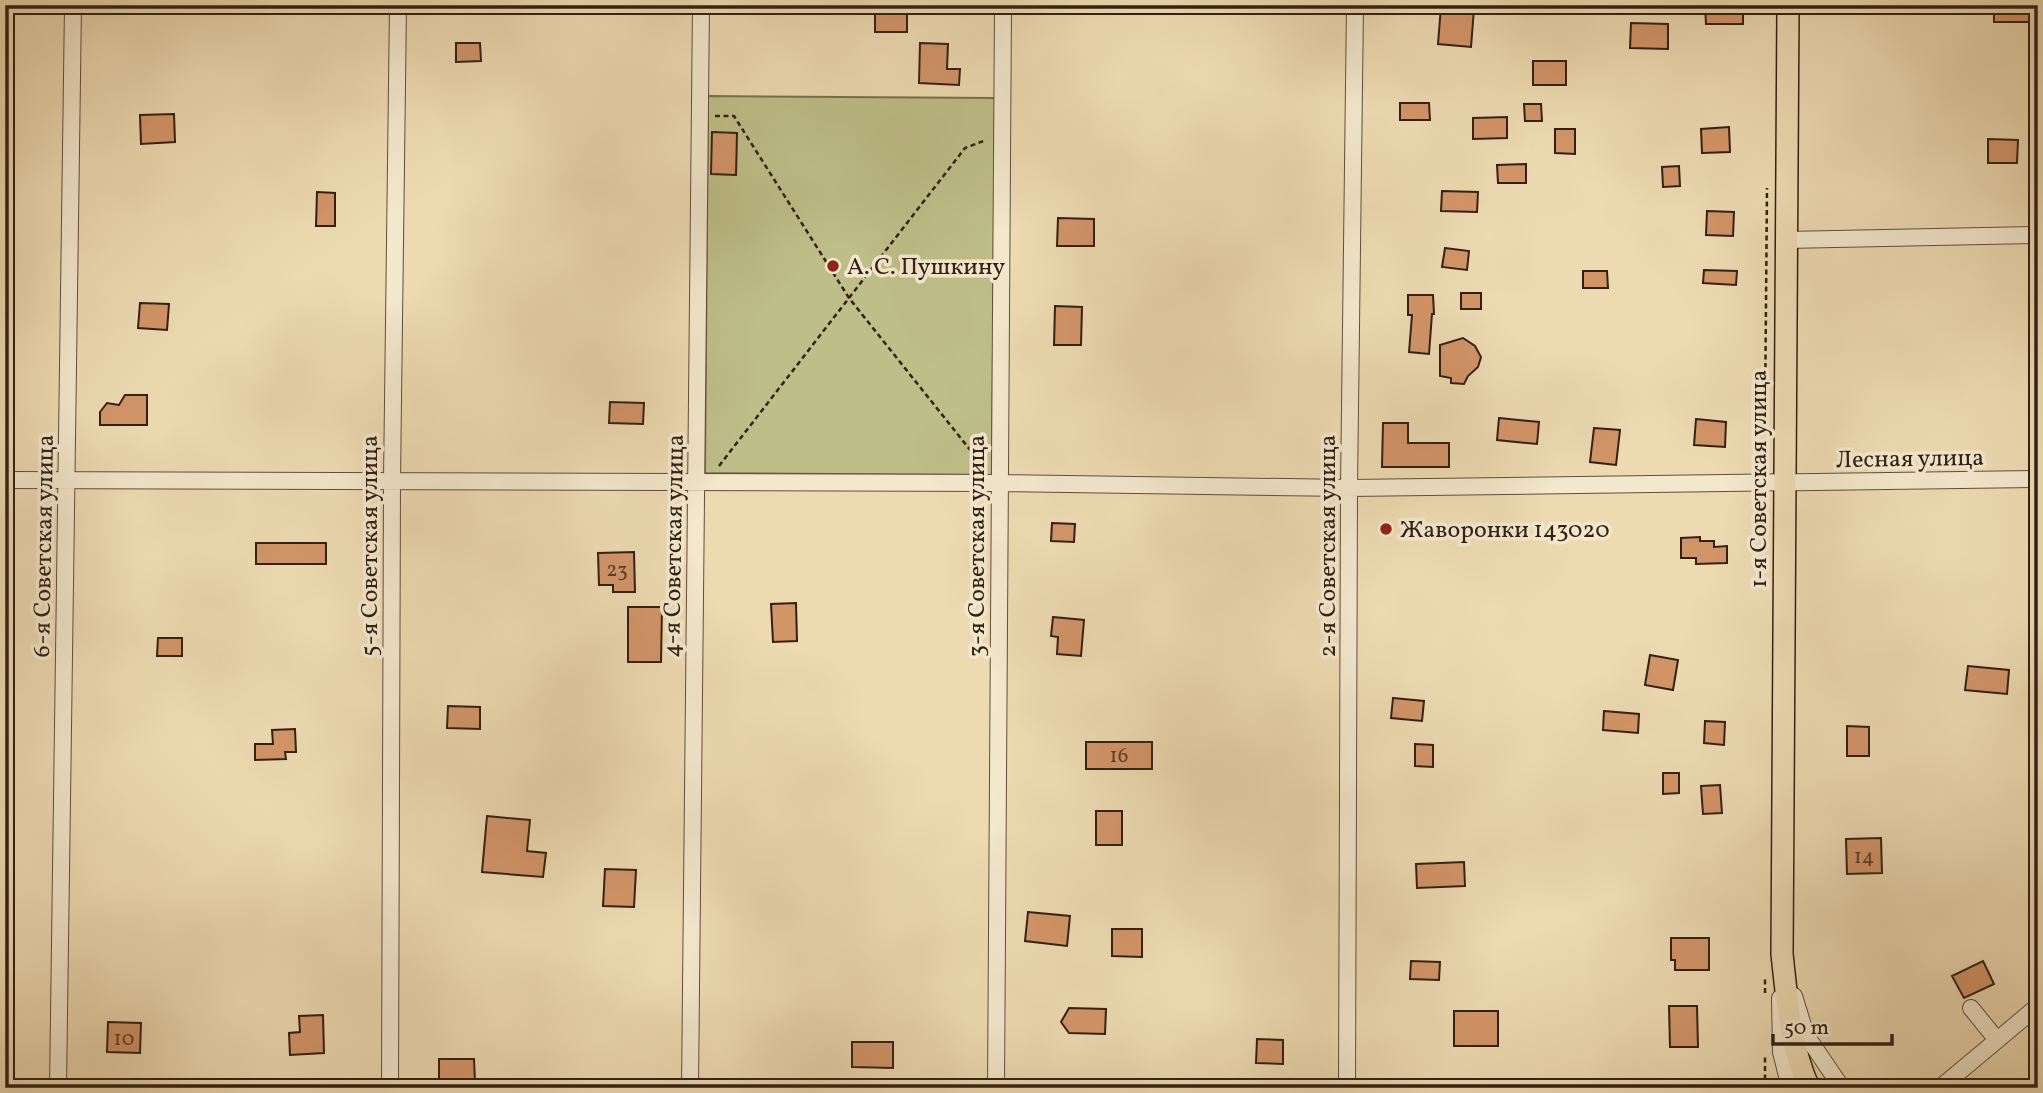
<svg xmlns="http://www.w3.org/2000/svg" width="2043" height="1093" font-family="Vollkorn,serif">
	<rect width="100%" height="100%" fill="#eddab1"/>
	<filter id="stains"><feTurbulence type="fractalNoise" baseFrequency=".00286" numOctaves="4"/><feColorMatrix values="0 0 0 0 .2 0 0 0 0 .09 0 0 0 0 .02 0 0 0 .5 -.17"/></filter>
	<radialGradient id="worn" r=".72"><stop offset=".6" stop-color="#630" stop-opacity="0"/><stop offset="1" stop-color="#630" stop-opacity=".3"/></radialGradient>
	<!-- green -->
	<path fill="#bebe88" stroke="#786f4e" stroke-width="2" d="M708 96 995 98 992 475 705 473Z"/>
	<!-- building -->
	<path fill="#d29568" stroke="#322015" stroke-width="2" d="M875 5H907V32H875Z
		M1705 5H1743V24H1706Z
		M1994 5H2038V22H1994Z
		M1441 6 1474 9 1471 47 1438 44Z
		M1631 23 1668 24V49L1630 48Z
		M456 43H480L481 61 456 62Z
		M920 43 948 44 947 69H960L959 85 919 83Z
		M1533 61H1566V85H1533Z
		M1400 103H1429L1430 120H1400Z
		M1524 104H1541L1542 121H1525Z
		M174 114 175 142 141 144 140 115Z
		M1507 117V138L1473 139V118Z
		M1729 127 1730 152 1702 153 1701 129Z
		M1555 129H1575V154L1555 153Z
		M712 132 737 133 736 175 711 174Z
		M1988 139 2018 140 2017 163H1988Z
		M1526 164V183H1498L1497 165Z
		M1679 166 1680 186 1663 187 1662 167Z
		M1442 191 1478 192 1477 212 1441 211Z
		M317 192 335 193V226H316Z
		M1707 211 1734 212 1733 236 1706 235Z
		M1058 218 1094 219V246H1057Z
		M1445 248 1469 251 1467 270 1442 267Z
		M1704 270 1737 271 1736 285 1703 283Z
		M1583 271H1607L1608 288H1583Z
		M1461 293H1481V309H1461Z
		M1408 295H1433L1434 314H1432L1429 354 1409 352 1412 315H1408Z
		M140 303 169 304 167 330 138 328Z
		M1055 306 1082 307 1081 345H1054Z
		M1463 338 1475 346 1481 357 1478 367 1468 376 1464 384 1451 383V378L1440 376V345Z
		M125 395H147V425H100V412L107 403 119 405Z
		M610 402 644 403 643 424 609 423Z
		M1499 418 1539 422 1537 444 1497 440Z
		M1696 419 1726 422 1725 447 1694 445Z
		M1383 423H1408V443H1449V467H1382Z
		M1594 428 1620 430 1616 465 1590 462Z
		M1052 523 1075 524 1074 542 1051 541Z
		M1700 537V541H1714V547L1727 546V563L1696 564V558H1681V538Z
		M256 543H326V564H256Z
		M634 552 635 592H613V585H599L598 553Z
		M796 603 797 641 773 642 771 604Z
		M628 607H662L661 662H628Z
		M1053 617 1084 620 1081 656 1057 654 1058 637 1051 636Z
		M158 638H182V656H157Z
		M1650 655 1678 660 1673 690 1645 685Z
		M1968 666 2009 670 2007 694 1965 690Z
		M1393 698 1424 701 1422 721 1391 718Z
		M448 706 480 707V729L447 728Z
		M1604 711 1639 714 1638 733 1603 730Z
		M1705 721 1725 722 1724 745 1704 743Z
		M1847 726 1869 727V756H1847Z
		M295 729 296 752H285L286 759 255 760V744H273L272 730Z
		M1086 742H1152V769H1086Z
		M1415 744 1433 745V767L1415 766Z
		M1663 773H1679V793L1663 794Z
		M1720 785 1722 813 1703 814 1701 786Z
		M1096 811H1122V845H1096Z
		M487 816 530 820 527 851 546 853 543 877 482 872Z
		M1881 838 1882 873 1847 874 1846 839Z
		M1464 862 1465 886 1417 888 1416 864Z
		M605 869 636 870 634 907 603 906Z
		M1028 912 1070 916 1067 946 1025 941Z
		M1112 929H1142V957L1112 956Z
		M1671 938H1709V970H1675V960H1671Z
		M1411 961 1440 962 1439 980 1410 979Z
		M1983 961 1994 984 1964 998 1952 976Z
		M1669 1006H1697L1698 1047H1670Z
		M1069 1008 1106 1009 1105 1034 1069 1033 1061 1022Z
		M1454 1011H1498V1046H1454Z
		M323 1015 324 1053 290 1055 289 1033 300 1032 299 1016Z
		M108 1022 141 1023 140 1053 107 1052Z
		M1257 1039 1283 1040V1064L1256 1063Z
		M852 1042H893V1068L852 1067Z
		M439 1059H474L475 1082 439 1083Z"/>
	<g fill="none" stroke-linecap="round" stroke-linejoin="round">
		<!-- minor casing -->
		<g stroke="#614e3c" stroke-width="18">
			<path id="minor" d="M1785 240 2038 235
				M5 480 998 483 1349 488 2038 479
				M1794 996 1806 1035 1842 1088
				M1780 998 1781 1052 1790 1088
				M1971 1008 1997 1040
				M58 1088 73 5
				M390 1088 392 481 398 5
				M690 1088 701 5
				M996 1088 1003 5
				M1347 1088 1349 488 1355 5
				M1940 1088 2038 1006"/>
		</g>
		<!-- major casing -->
		<g stroke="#322015" stroke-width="24">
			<path id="major" d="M1788 5 1782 954C1787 999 1790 1046 1809 1088"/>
		</g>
		<!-- path -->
		<path stroke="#322015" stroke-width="2.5" stroke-dasharray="5 3.5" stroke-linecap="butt" d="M715 116H734L849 298 979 461H985
			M1765 419 1767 188
			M719 466 965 148 986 140
			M1765 993V979
			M1765 1088V1056"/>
		<!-- minor -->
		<use href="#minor" stroke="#f3e7cc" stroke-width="16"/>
		<!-- major -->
		<use href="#major" stroke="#eddab1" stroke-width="21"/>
	</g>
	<!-- markers -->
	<g fill="#8f2418" stroke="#f3e7cc" stroke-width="2.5">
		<circle cx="833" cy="266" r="7"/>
		<circle cx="1386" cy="529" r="7"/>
	</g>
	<g text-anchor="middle" stroke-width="7" stroke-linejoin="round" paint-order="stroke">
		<!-- number labels -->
		<g font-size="21" fill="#5a3d2a">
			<text x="617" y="576">23</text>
			<text x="1119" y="762">16</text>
			<text x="1864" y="863">14</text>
			<text x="124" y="1045">10</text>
		</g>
		<!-- poi labels -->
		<g font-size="24" fill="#322015" stroke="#f3e7cc" text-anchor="start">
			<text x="847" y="274">А. С. Пушкину</text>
			<text x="1400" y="537">Жаворонки 143020</text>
		</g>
		<!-- street labels -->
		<g font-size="24" fill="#322015" stroke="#f3e7cc">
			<text transform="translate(1910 458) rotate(-1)" y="8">Лесная улица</text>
			<text transform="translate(1758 479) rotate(-90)" y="8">1-я Советская улица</text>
			<text transform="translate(43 546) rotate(-89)" y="8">6-я Советская улица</text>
			<text transform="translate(369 546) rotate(-90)" y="8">5-я Советская улица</text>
			<text transform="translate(673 546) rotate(-89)" y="8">4-я Советская улица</text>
			<text transform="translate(976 546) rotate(-90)" y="8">3-я Советская улица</text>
			<text transform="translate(1327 546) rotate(-90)" y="8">2-я Советская улица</text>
		</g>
	</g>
	<!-- margin -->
	<rect width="2043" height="1093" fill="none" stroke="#eddab1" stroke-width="28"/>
	<rect x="7" y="7" width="2029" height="1079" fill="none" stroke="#322015" stroke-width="3.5"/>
	<rect x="14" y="14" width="2015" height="1065" fill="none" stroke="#322015" stroke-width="2"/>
	<!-- scale -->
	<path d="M1773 1034v10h119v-10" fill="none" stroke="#322015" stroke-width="3.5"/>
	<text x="1784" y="1034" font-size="21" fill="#322015" stroke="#f3e7cc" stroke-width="5" paint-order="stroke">50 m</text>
	<rect width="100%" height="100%" filter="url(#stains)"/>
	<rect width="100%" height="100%" fill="url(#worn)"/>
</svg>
